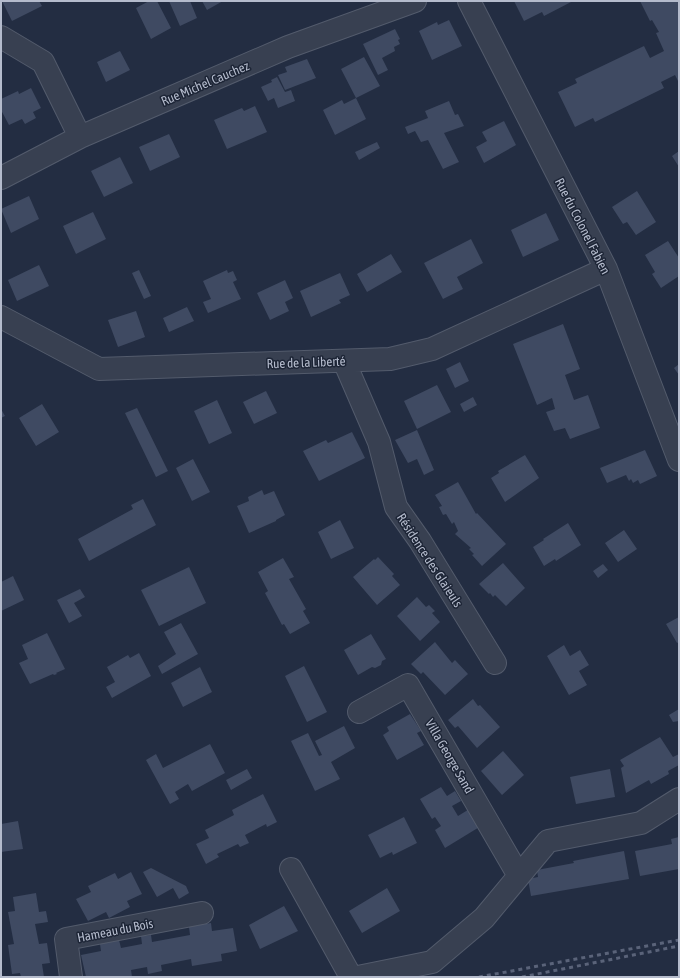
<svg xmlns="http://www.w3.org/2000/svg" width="680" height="978" font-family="'Asap Condensed',sans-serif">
	<rect width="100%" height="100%" fill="#232d42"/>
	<!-- building -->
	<path fill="#3f4a62" d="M2 1H39L42 6 12 21Z
		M149 1H157L171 28 151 39 136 8Z
		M169 1H190L197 18 180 26Z
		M202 1H223L207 10Z
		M514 1H573L544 16 542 12 524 21Z
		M640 1H679V83L675 75 661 82 664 88 595 122 593 118 575 127 558 92 577 83 575 79 644 46 650 58 664 51 656 33 659 32 652 20 650 21Z
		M449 20 462 46 432 60 419 31 437 22 438 25Z
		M395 29 400 39 398 40 400 44 394 47 395 51 382 58 388 70 378 75 363 44Z
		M120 51 130 70 106 82 97 62Z
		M364 57 380 86 356 98 341 69Z
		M307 59 316 78 285 90 278 75 287 72 285 67Z
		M277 77 285 92 291 90 295 101 278 108 274 98 268 101 261 87 272 82 271 80Z
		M31 88 41 108 33 112 36 118 25 124 22 119 9 125 1 110V99L18 91 19 94Z
		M356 98 366 119 335 135 323 110 342 100 344 104Z
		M449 101 455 115 458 114 464 126 444 133 459 162 443 169 428 140 421 142 415 131 408 134 405 127 428 118 425 111Z
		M255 106 267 132 227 149 214 120 242 108 244 111Z
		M504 121 516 145 484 163 476 147 487 141 482 132Z
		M169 134 180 157 150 171 139 147Z
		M377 142 380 148 359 160 355 152Z
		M679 151V167L672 156Z
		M120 157 133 183 104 197 91 171Z
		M637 191 656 222 636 235 627 222 623 224 612 207Z
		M29 196 39 219 11 233 1 209Z
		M93 212 106 239 76 254 63 226Z
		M546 213 559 240 523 257 511 230Z
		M471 239 483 263 457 277 463 289 443 299 424 263Z
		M668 241 679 258V276L661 288 652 274 655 272 645 255Z
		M391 254 402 272 367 292 357 274Z
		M39 265 49 286 17 301 8 280Z
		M139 270 151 296 144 299 132 273Z
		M227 270 228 273 233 271 237 280 233 282 241 299 208 313 203 302 211 299 203 281Z
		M340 273 350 295 339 300 341 303 311 317 300 291Z
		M285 280 293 298 285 302 289 311 270 320 257 293Z
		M187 307 194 321 169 332 163 318Z
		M136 311 145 337 118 347 108 320Z
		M563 324 580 369 565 375 574 400 588 395 600 428 570 439 565 428 554 431 546 412 555 409 552 398 537 405 513 344Z
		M460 362 469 381 455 388 446 369Z
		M679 364V375L674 368Z
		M437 385 451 412 417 429 404 401Z
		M266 391 277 413 254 424 243 402Z
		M473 397 477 405 464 412 460 404Z
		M217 400 232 433 209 444 194 411Z
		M42 404 59 432 36 446 19 418Z
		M137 408 168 471 156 477 125 413Z
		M1 409 5 416 1 418Z
		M417 430 434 470 424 475 417 459 408 463 395 440Z
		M352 432 365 458 319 481 303 451 326 440 328 443Z
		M645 450 657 476 640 484 638 480 633 483 631 479 629 481 626 475 607 483 600 468Z
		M525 455 539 478 505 502 491 478 499 473 498 471Z
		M193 459 210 492 192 501 176 468Z
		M458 482 476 514 477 513 506 544 482 566 472 555 474 554 469 549 471 548 455 534 458 531 454 522 452 524 446 514 443 515 439 507 442 506 435 495Z
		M262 490 264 495 274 491 285 515 276 520V521L249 533 237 506 249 501 248 497Z
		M143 499 156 525 89 561 78 539 133 509 131 505Z
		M340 520 354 548 331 559 318 532Z
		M568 523 581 545 556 561 555 559 544 566 533 547 544 540 543 539Z
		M624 530 637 549 618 562 605 543Z
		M378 557 394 574 392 576 400 585 377 605 353 577 374 559 375 560Z
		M283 558 294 577 289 579 306 609 303 611 310 623 290 634 284 624 282 625 265 593 268 591 258 572Z
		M503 563 525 588 506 606 495 595 493 597 490 593 489 594 479 584Z
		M603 564 608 570 598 578 593 571Z
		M189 567 206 603 159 626 141 590Z
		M13 576 24 600 1 611V582Z
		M80 589 85 597 74 603 82 616 69 623 57 600Z
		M417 597 426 607 429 605 435 611 432 613 440 622 420 641 397 616Z
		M679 617V642L677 643 666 624Z
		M181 623 198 654 162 674 158 666 176 654 164 632Z
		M47 633 65 669 56 673 57 674 54 675 53 674 30 684 19 663 28 659 22 645Z
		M371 634 386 659 382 661 381 665 375 668 372 667 358 675 344 650Z
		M435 642 452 663 455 660 468 674 445 695 423 672 421 674 411 664Z
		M564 645 570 656 580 650 589 665 579 671 587 685 569 695 547 656Z
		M139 653 151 676 112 698 106 687 115 682 107 667 128 655 130 658Z
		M304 666 327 712 307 722 285 676Z
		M200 667 212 692 183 707 171 683Z
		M473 699 478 706 480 705 500 727 477 748 458 726 455 728 448 720Z
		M679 709V721L673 722 669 715Z
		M410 714 421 731 417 733 424 745 397 760 383 735 389 731 387 727Z
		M344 726 355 748 331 762 340 779 315 791 291 741 308 733 319 756 322 755 315 741Z
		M660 737 673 757 679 754V765L668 771 669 774 651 784 649 780 626 793 621 768 624 766 620 760Z
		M210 744 225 773 192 791 188 784 175 792 179 799 170 804 146 760 156 754 163 768Z
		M503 751 524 775 502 795 481 771Z
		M247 769 252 778 231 790 226 780Z
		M610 769 615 797 576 804 570 777Z
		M441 787 447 796 455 791 461 801 452 806 458 816 471 808 481 826 445 848 435 830 441 826 435 817 432 819 420 799Z
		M263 794 277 822 267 827 266 824 245 835 249 843 240 847 238 844 217 854 219 857 206 864 196 844 209 838 205 830 234 815 232 810Z
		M404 817 417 843 393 855 392 852 380 858 368 835Z
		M18 821 23 849 1 852V824Z
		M679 837V869L640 876 635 851 672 844 671 839Z
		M624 851 629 879 531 896 528 879 538 877 537 870 574 863 573 861Z
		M151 868 186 886 189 893 179 899 173 888 157 897 143 872Z
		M131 872 142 894 127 901 130 907 109 918 106 912 88 921 76 899 91 892 88 886 115 873 118 879Z
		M387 888 400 911 362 933 349 911Z
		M36 893 39 912 46 911 48 922 35 924 39 944 47 943 50 963 42 964 44 977H21L20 973 12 974 8 945 14 944 8 912 15 911 13 897Z
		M284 906 298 931 260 949 249 925Z
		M211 923 212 931 233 928 237 951 221 954 222 961 192 966 191 959 161 965 162 971 148 974 147 967 131 970 132 977H101V976L86 977 81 955 101 951 100 944 119 940 121 948 142 944 141 936 151 935 152 942 190 935 189 927Z"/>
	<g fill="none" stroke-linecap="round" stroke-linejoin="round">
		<!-- minor casing -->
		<g stroke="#535b6c" stroke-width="24">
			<path id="minor" d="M469 1 606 269 679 460
				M1 37 43 62 80 137
				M1 178 80 137 288 47 415 1
				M1 317 99 369 390 359 432 349 606 269
				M344 361 379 442 396 507 420 541 495 663
				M359 712 408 685 519 876
				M291 869 351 977
				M71 977 66 939 202 913
				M358 977 432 962 484 918 548 841 641 823 679 799"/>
		</g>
		<!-- minor -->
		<use href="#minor" stroke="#384051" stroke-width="22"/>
		<!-- rail -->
		<path stroke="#5a6379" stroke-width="3" stroke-dasharray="4 4" stroke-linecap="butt" d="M479 977 679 940
			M522 977 679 946"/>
	</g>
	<g text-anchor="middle" stroke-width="3" stroke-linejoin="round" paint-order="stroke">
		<!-- street labels -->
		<g font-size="13" fill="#b4bbcc" stroke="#1d2536">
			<text transform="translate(205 83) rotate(-23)" y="5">Rue Michel Cauchez</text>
			<text transform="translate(583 226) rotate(63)" y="5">Rue du Colonel Fabien</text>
			<text transform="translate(306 362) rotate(-2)" y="5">Rue de la Liberté</text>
			<text transform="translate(430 560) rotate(57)" y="5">Résidence des Glaieuls</text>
			<text transform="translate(450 756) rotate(60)" y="5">Villa George Sand</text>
			<text transform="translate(115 930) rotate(-11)" y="5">Hameau du Bois</text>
		</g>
	</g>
	<!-- border -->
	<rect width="680" height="978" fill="none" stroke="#b4bbcc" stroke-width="4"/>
</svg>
